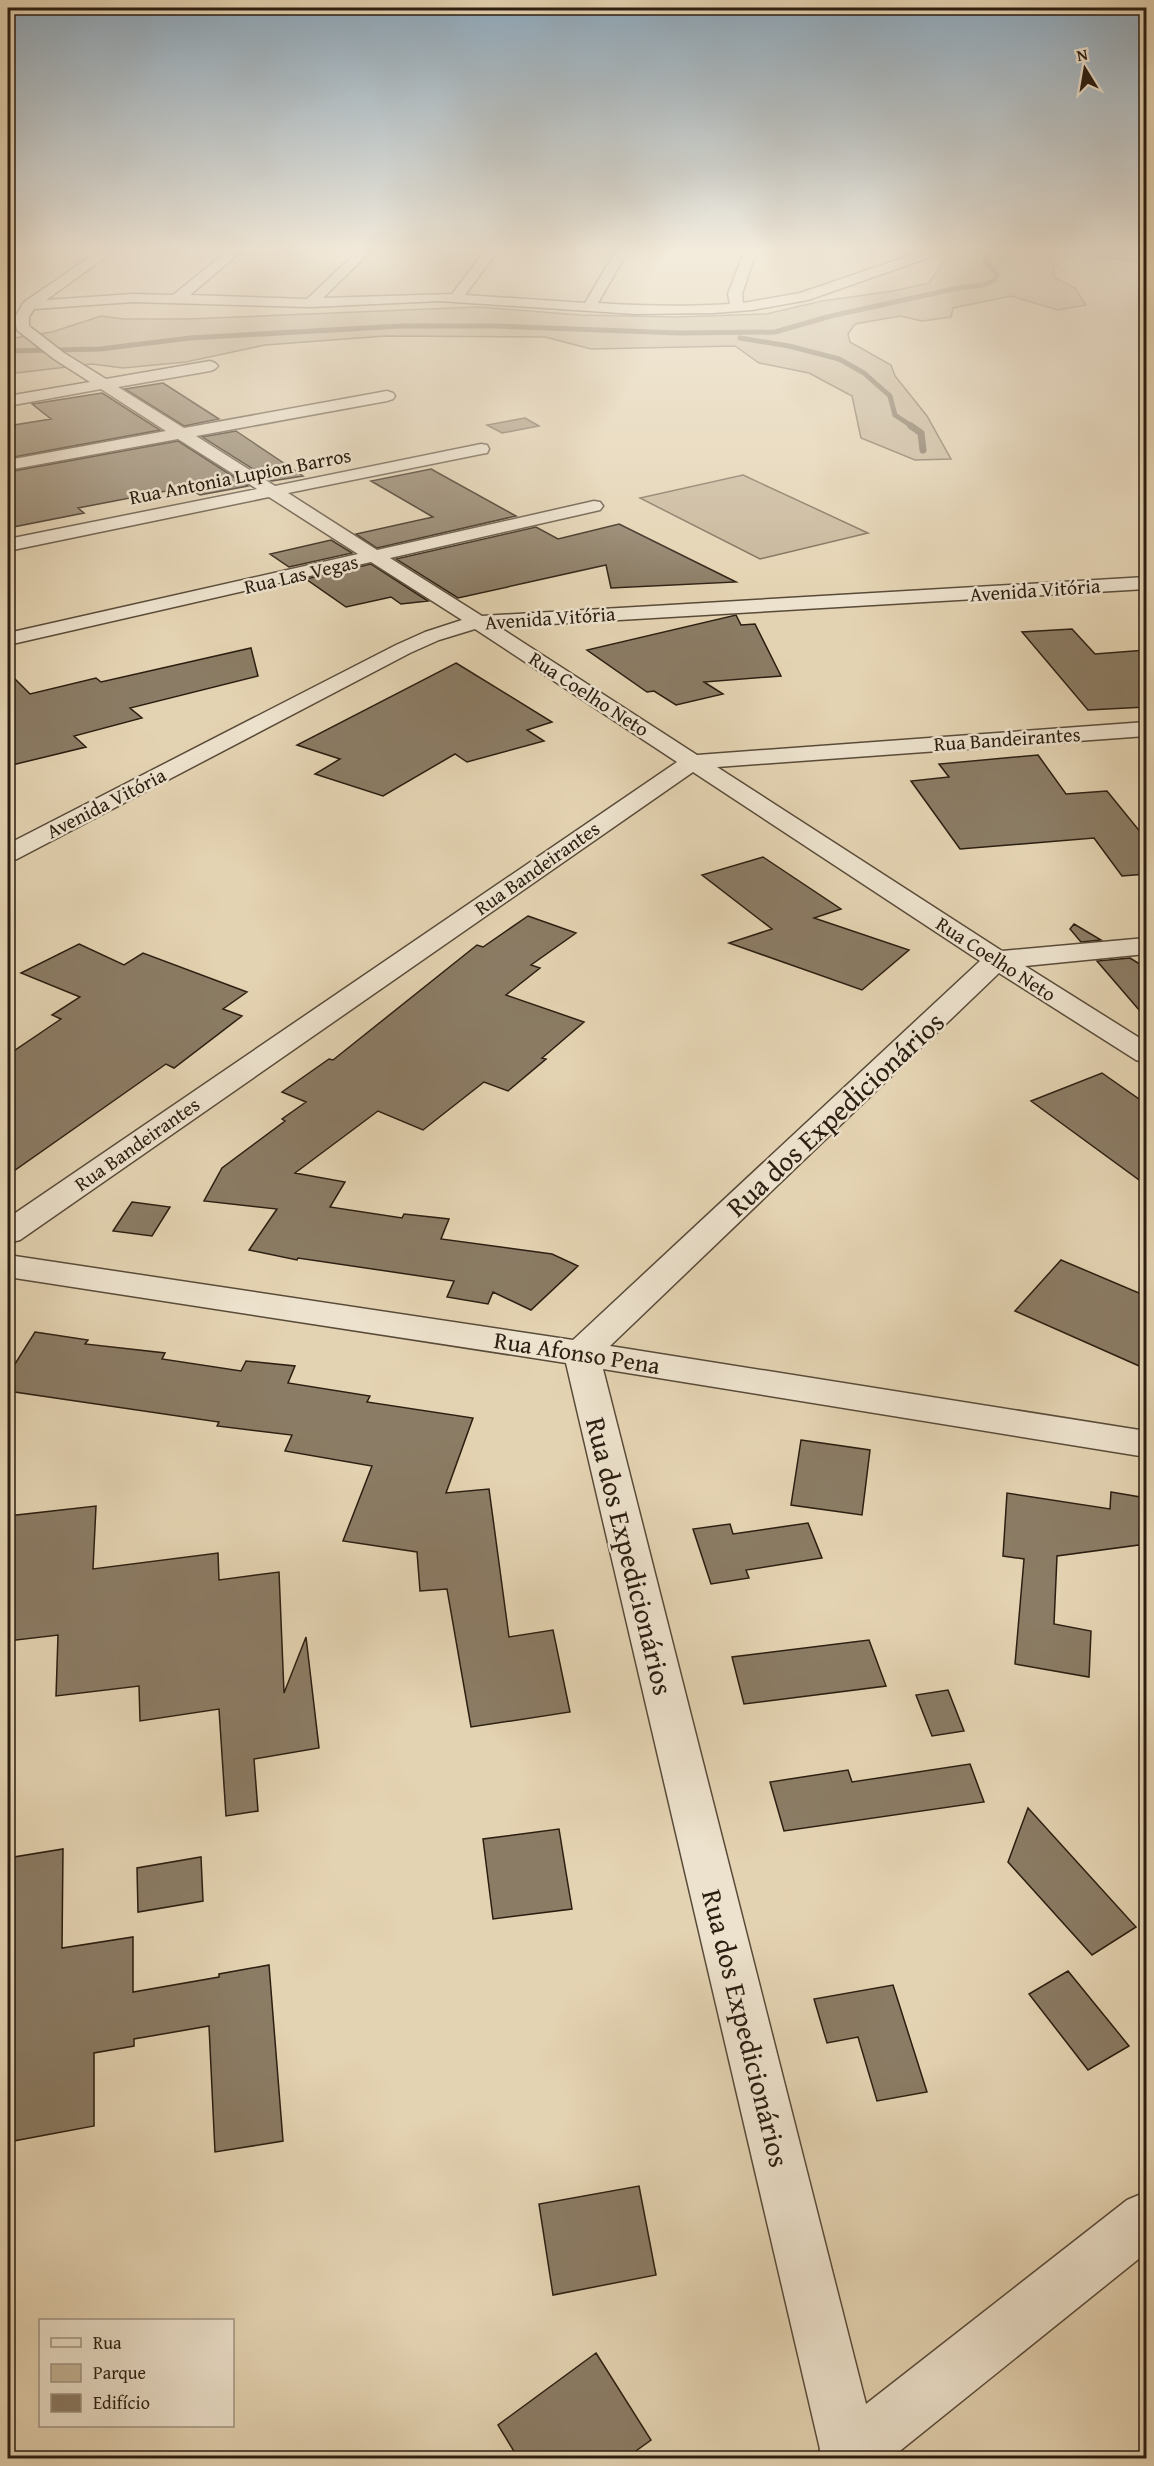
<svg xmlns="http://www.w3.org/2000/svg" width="1154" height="2466" font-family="'Gentium Book Plus',serif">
	<rect width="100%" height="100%" fill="#e4d3b2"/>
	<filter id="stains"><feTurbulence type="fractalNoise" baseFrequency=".00333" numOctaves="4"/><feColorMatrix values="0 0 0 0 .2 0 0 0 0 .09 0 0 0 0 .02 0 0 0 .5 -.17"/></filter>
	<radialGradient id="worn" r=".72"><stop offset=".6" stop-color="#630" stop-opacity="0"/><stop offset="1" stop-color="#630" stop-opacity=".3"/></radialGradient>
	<!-- green -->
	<path fill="#c5b497" stroke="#786954" stroke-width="1.5" d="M967 249H1146V262L1078 255 1064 258 1053 269 1055 278 1075 288 1086 305 1058 310 1011 296 953 308 951 317 922 321 900 316 855 324 848 334 850 342 891 365 895 376 927 416 951 459 915 460 861 438 852 396 809 373 759 363 735 346 591 349 545 337 385 336 265 345 186 362 123 368 92 364 8 374V339L52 332 101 316 124 319H187L478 307 580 315 678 317 766 314 822 301 893 291 929 283 946 258Z
		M743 475 868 533 760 559 640 498Z"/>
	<!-- water -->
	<path fill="#a5957b" stroke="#746551" stroke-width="1.5" d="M525 418 539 426 502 433 487 425Z"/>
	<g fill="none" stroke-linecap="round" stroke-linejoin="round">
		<!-- stream-far1 -->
		<path stroke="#746551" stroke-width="5" d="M1090 249 1146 256
			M740 338 789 346 839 359 864 373 890 396 895 415 913 427
			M8 351 100 349 190 338 402 326H497L679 333 775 332 831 316 958 288 983 285 995 280 997 274 985 261 988 249"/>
		<!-- stream -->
		<path stroke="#746551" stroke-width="7" d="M911 426 921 433 923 450"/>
	</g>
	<!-- building -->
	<path fill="#8b7c65" stroke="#2b1e11" stroke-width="1.5" d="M163 383 219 419 184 426 125 389Z
		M102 393 160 430 8 458V426L51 419 32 404Z
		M236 431 303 476 272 481 202 437Z
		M178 441 248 486 200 495 187 487 78 508 84 513 8 528V472Z
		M431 469 516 516 377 548 356 534 433 517 371 481Z
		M619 524 736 582 611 588 606 565 458 598 396 559 536 527 558 539Z
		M331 540 352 553 289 567 270 554Z
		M371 564 428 601 401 604 391 597 346 607 306 579Z
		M736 615 741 625 755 624 781 676 704 682 723 694 676 705 654 691 647 692 587 650Z
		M1072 629 1095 654 1146 650V707L1088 710 1022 632Z
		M251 648 258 676 130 708 142 718 74 736 86 747 8 766V672L30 694 96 678 101 682Z
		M456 663 552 722 527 730 544 741 467 762 455 754 383 796 315 774 340 759 297 745Z
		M1038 755 1066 794 1107 791 1146 839V874L1122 876 1094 838 960 849 911 781 949 777 939 764Z
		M763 857 841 909 814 918 909 950 862 990 729 943 772 929 702 875Z
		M528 916 576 933 531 965 540 968 506 995 584 1022 542 1058 546 1059 508 1091 484 1082 423 1130 378 1111 295 1173 345 1182 330 1207 402 1218 404 1214 449 1219 441 1239 552 1254 578 1266 531 1310 493 1292 488 1304 447 1297 454 1281 298 1258 297 1260 249 1250 277 1209 204 1201 222 1168 285 1121 282 1119 306 1102 282 1092 329 1059 333 1060 477 945 483 947Z
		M1074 924 1101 940 1081 942 1070 929Z
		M79 944 124 965 143 953 247 992 223 1009 242 1016 174 1068 166 1064 8 1175V1055L61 1019 52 1015 80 997 21 973Z
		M1130 958 1146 968V1018L1097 961Z
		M1102 1073 1146 1104V1185L1031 1101Z
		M132 1202 170 1207 152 1236 113 1231Z
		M1061 1260 1146 1296V1369L1015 1311Z
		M35 1332 88 1340 85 1344 165 1353 162 1359 241 1371 246 1361 295 1366 288 1383 370 1396 367 1402 473 1418 446 1493 489 1489 509 1637 553 1630 570 1712 471 1727 447 1589 420 1591 417 1552 343 1541 372 1466 285 1451 292 1435 217 1426 219 1422 8 1391V1375Z
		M801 1440 870 1450 862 1515 791 1505Z
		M1111 1492 1146 1498V1544L1057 1556 1054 1624 1091 1631 1089 1677 1015 1664 1024 1559 1003 1556 1007 1493 1110 1509Z
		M96 1506 93 1569 218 1553 219 1580 279 1572 284 1693 306 1637 319 1748 254 1759 258 1811 226 1816 219 1709 140 1721 139 1686 56 1696 58 1635 8 1641V1516Z
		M808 1523 822 1558 746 1570 749 1578 711 1584 693 1529 730 1524 733 1534Z
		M869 1640 886 1686 744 1704 732 1657Z
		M948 1690 964 1731 932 1736 916 1695Z
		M970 1764 984 1802 784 1831 770 1782 848 1770 852 1782Z
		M1028 1808 1136 1927 1092 1955 1008 1862Z
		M559 1829 572 1909 493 1919 483 1839Z
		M63 1849 62 1948 133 1937V1992L219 1977V1974L269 1965 283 2141 215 2152 209 2026 134 2039V2046L94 2053V2126L8 2142V1858Z
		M201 1857 203 1901 138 1912 137 1868Z
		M1068 1971 1129 2046 1088 2070 1029 1994Z
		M893 1985 927 2092 877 2101 858 2037 827 2043 814 1999Z
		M639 2186 656 2275 553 2295 539 2204Z
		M596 2353 651 2440 626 2458H518L498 2425Z"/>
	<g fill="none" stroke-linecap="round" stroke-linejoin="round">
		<!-- minor casing -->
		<g stroke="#594b39" stroke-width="3">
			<path id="minor" d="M102 249H117L46 300 133 294 173 295 230 249H244L190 295 307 299 360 249H373L323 298 452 294 486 249H499L465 295 585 303 617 249H629L598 303C642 306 686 307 730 304L728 294 745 249H757L742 294 743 303 800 293 929 249H947L945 252 808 300 752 310 713 313 635 314 440 301 310 307 133 302 34 309 29 317V326L64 353 106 379 210 361 215 363 218 366 215 369 210 371 118 387 184 428 387 391 393 393 395 396 393 399 387 401 196 436 275 486 481 444 487 445 489 449 487 453 481 454 288 493 377 550 594 501 600 502 603 506 600 510 390 558 482 616 1146 577V589L499 627 697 755 1146 722V736L717 767 1002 951 1146 938V954L1025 966 1146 1042V1063L1136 1060 999 973 610 1346 1146 1431V1457L603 1369 866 2404 1127 2200 1146 2192V2253L891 2458H816L820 2449 566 1363 8 1277V1255L573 1340 980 961 693 772 20 1240 8 1243V1218L677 762 475 629 439 640 410 653 17 859 8 861V844L396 645 425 632 462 620 371 562 8 645V633L358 554 269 497 8 551V539L257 489 178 439 8 470V460L166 431 101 389 8 406V396L90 382 54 359 17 330 15 317 24 302Z"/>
		</g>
		<!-- minor -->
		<use href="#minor" fill="#ede2cd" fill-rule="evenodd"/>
	</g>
	<!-- sky -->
	<linearGradient id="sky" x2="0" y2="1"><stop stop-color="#8da8bc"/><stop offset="0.42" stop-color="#f3ebdc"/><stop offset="1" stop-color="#f3ebdc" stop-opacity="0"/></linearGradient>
	<rect width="1154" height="594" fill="url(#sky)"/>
	<g text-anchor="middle" stroke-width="5" stroke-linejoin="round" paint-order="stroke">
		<!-- far-street labels -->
		<g font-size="20" fill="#2b1e11" stroke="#ede2cd">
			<text transform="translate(240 476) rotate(-11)" y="7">Rua Antonia Lupion Barros</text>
			<text transform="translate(301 574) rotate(-13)" y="7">Rua Las Vegas</text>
			<text transform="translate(1035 590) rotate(-4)" y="7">Avenida Vitória</text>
			<text transform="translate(550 618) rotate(-4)" y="7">Avenida Vitória</text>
			<text transform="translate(589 694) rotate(33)" y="7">Rua Coelho Neto</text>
			<text transform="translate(1007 739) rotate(-4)" y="7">Rua Bandeirantes</text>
			<text transform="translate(106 803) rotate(-27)" y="7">Avenida Vitória</text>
			<text transform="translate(537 868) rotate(-35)" y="7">Rua Bandeirantes</text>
			<text transform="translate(996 959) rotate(33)" y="7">Rua Coelho Neto</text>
			<text transform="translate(137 1144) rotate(-35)" y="7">Rua Bandeirantes</text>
		</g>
		<!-- street labels -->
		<g font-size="24" fill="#2b1e11" stroke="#ede2cd">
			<text transform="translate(577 1353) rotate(9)" y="8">Rua Afonso Pena</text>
		</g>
		<!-- near-street labels -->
		<g font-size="28" fill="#2b1e11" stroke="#ede2cd">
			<text transform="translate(835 1114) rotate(-43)" y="10">Rua dos Expedicionários</text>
			<text transform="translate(630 1556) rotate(76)" y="10">Rua dos Expedicionários</text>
			<text transform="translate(746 2028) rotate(76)" y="10">Rua dos Expedicionários</text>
		</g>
	</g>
	<!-- margin -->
	<rect width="1154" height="2466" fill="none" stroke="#e4d3b2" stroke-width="30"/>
	<rect x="9" y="9" width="1136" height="2448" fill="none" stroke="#2b1e11" stroke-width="3"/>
	<rect x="15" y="15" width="1124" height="2436" fill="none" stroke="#2b1e11" stroke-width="1.5"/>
	<!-- legend -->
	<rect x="39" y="2319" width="195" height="108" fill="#ede2cd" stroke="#9f9482" stroke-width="1.5"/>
	<rect x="51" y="2338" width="30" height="9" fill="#ede2cd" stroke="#9f9482" stroke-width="1.5"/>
	<text x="93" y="2349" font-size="18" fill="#2b1e11">Rua</text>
	<rect x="51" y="2364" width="30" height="18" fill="#c5b497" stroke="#9f9482" stroke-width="1.5"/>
	<text x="93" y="2379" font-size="18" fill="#2b1e11">Parque</text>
	<rect x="51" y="2394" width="30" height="18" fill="#8b7c65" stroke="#9f9482" stroke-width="1.5"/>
	<text x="93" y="2409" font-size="18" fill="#2b1e11">Edifício</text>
	<!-- north arrow -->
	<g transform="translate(1085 69) rotate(349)" stroke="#ede2cd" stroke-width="4.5" paint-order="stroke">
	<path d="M0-4.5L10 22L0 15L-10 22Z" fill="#2b1e11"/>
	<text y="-9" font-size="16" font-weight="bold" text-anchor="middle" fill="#2b1e11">N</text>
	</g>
	<rect width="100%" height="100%" filter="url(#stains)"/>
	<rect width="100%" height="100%" fill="url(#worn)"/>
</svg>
